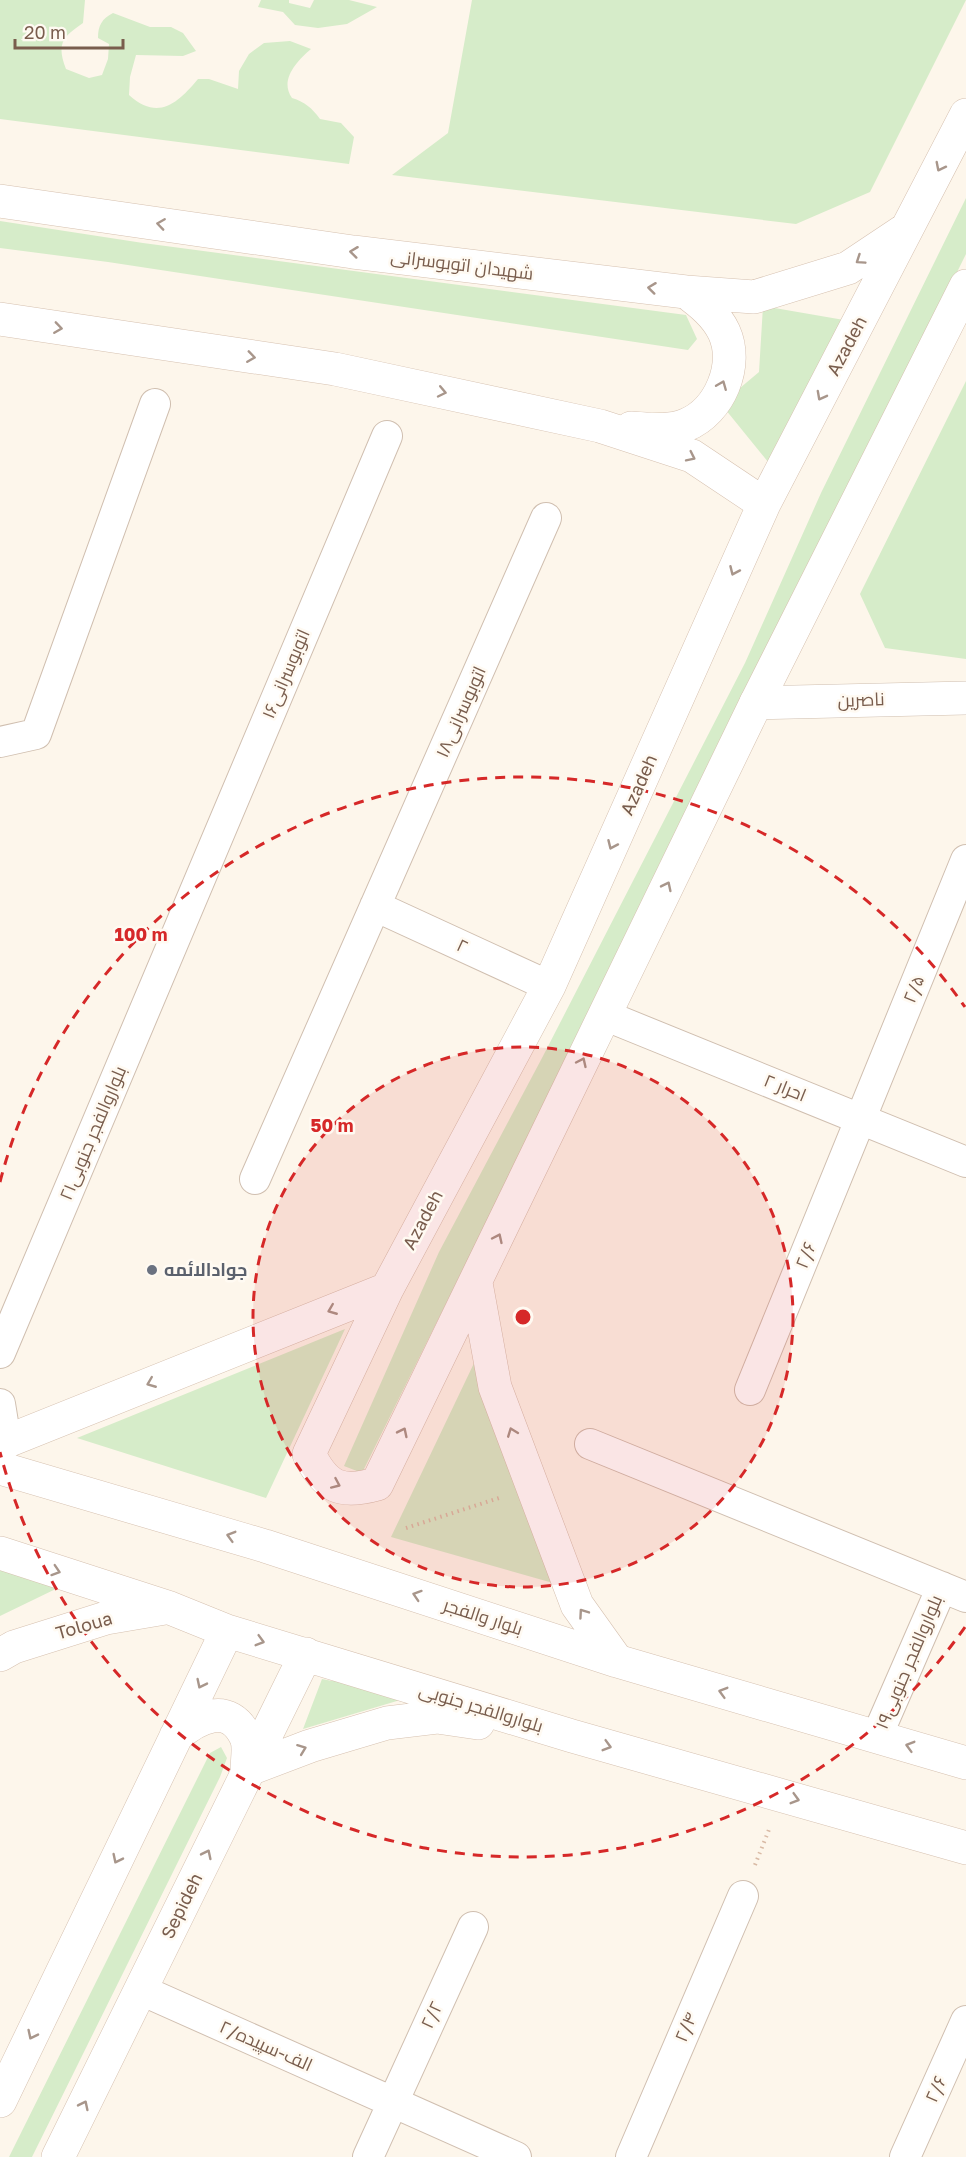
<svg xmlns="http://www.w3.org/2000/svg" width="966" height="2157" font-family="'Golos Text',Cairo,sans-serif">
	<rect width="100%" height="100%" fill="#fdf6eb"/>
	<!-- green -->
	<path fill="#d6ecc9" d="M0 0H85L83 23C63 37 56 43 66 69L89 78 102 75 108 59 109 44 98 38C98 25 102 19 113 13L150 27H171L183 33 196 51 183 56 136 55 130 77 129 95C158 121 177 104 198 79H209L238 89 239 71 249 54 264 43 290 41 311 49C297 61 279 80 292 98 305 102 312 108 320 119L341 123 354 137 349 164 0 119Z
		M261 0H289V3L310 8 314 0H349L377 7 347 24 318 28 295 25 283 12 258 7Z
		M472 0H966L870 192 796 224 392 175 448 133Z
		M966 198V254L362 1473 344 1466 439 1252 542 1058 745 663 821 493Z
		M0 221 143 243 686 315 697 339 688 350 108 262 0 248Z
		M763 306 844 320 773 468 721 404 759 372Z
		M966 381V659L885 648 860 594Z
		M345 1329 266 1498 77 1438Z
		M476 1359 553 1583 391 1537Z
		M0 1566 64 1585 0 1616Z
		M344 1666 417 1695 303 1729 322 1679 332 1681Z
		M221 1747 227 1758 220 1777 32 2157H9L210 1753Z"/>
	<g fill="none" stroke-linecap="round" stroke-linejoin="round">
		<!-- minor casing -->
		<g stroke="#d0bfb0" stroke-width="32">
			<path id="minor" d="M0 742 36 734 155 404
				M375 906 549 986
				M604 1015 966 1162
				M255 1179 546 518
				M0 1353 387 436
				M750 1390 966 860
				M0 1404 6 1441
				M590 1444 966 1597
				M877 1736 942 1587
				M141 1990 516 2157
				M368 2157 473 1927
				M631 2157 743 1896
				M905 2157 966 2021"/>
		</g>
		<!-- tertiary casing -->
		<g stroke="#d0bfb0" stroke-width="34">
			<path id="tertiary" d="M756 703 966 698"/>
		</g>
		<!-- secondary casing -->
		<g stroke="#d6c1b0" stroke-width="34">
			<path id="secondary" d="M966 115 764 504 549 986 387 1289 309 1454C326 1488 341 1494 377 1484L756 703 966 286
				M0 201 353 252 686 292 754 297 848 268 905 230
				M0 319 335 369 600 426 692 456 764 504
				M631 428C649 429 669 432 686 425 720 411 739 365 724 332 716 315 701 303 686 292
				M476 1283 495 1387 577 1605 617 1661
				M0 1444 387 1289
				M0 1468 265 1546 617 1661 966 1763
				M0 1553 170 1608 227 1631 572 1736 966 1848
				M0 1655 14 1647 106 1618 165 1608
				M176 1736C198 1717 229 1701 246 1737 250 1746 247 1761 247 1770L310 1746 387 1723 437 1717 478 1723
				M0 2101 227 1631
				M58 2157 306 1654"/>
		</g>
		<!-- path -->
		<path stroke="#d9baa5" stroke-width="4" stroke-dasharray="1.5 4.5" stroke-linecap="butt" d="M406 1528 499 1498
			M755 1865 770 1827"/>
		<!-- minor -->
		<use href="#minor" stroke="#fff" stroke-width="30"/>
		<!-- tertiary -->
		<use href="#tertiary" stroke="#fff" stroke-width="33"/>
		<!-- secondary -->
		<use href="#secondary" stroke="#fff" stroke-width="33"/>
	</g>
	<!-- one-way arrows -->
	<defs><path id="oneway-chevron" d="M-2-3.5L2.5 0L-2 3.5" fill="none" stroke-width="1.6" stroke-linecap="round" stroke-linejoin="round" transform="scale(1.5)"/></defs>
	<g stroke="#a8968b">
		<use href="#oneway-chevron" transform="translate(940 167) rotate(117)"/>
		<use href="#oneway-chevron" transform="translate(161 224) rotate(-172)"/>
		<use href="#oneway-chevron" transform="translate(354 252) rotate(-173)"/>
		<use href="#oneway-chevron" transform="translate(860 260) rotate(146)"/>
		<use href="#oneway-chevron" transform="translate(652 288) rotate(-173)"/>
		<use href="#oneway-chevron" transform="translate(58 328) rotate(8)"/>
		<use href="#oneway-chevron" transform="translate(251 357) rotate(8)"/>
		<use href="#oneway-chevron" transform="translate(722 385) rotate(-68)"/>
		<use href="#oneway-chevron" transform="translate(442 392) rotate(12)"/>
		<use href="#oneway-chevron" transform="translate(821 396) rotate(118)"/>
		<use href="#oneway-chevron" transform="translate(691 457) rotate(26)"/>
		<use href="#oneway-chevron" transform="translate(734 571) rotate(114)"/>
		<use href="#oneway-chevron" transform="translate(612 845) rotate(114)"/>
		<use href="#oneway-chevron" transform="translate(667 886) rotate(-64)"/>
		<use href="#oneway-chevron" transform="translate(582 1062) rotate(-65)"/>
		<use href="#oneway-chevron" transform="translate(498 1238) rotate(-65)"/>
		<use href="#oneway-chevron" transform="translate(332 1310) rotate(158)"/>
		<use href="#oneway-chevron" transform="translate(151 1383) rotate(158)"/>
		<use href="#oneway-chevron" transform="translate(403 1432) rotate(-64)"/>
		<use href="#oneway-chevron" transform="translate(512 1432) rotate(-111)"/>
		<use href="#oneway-chevron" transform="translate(336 1484) rotate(24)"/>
		<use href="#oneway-chevron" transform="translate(231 1536) rotate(-164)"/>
		<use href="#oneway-chevron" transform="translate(56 1571) rotate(18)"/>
		<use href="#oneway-chevron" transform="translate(417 1595) rotate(-162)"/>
		<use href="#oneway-chevron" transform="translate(583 1613) rotate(-125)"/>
		<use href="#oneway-chevron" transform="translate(260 1641) rotate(16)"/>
		<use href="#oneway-chevron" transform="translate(201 1684) rotate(116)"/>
		<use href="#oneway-chevron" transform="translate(723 1692) rotate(-164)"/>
		<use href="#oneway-chevron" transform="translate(607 1746) rotate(16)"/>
		<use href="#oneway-chevron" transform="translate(910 1746) rotate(-164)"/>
		<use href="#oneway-chevron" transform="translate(302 1749) rotate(-21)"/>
		<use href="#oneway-chevron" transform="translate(795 1799) rotate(16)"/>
		<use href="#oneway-chevron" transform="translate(207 1854) rotate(-64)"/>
		<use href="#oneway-chevron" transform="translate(117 1859) rotate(116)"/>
		<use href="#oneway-chevron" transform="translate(32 2035) rotate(116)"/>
		<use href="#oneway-chevron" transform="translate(84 2105) rotate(-64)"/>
	</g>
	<!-- distance rings -->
	<circle cx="523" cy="1317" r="270" fill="#d62828" fill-opacity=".12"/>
	<g fill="none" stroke="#d62828" stroke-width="3" stroke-dasharray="10 8">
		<circle cx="523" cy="1317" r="270"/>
		<path d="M965 1627A540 540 0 0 1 0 1452M0 1182A540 540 0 0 1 965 1007"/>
	</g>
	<!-- markers -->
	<circle fill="#6b7280" stroke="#fffaf2" stroke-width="2" cx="152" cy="1270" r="6"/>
	<g text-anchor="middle" stroke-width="5" stroke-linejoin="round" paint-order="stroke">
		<!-- street labels -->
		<g font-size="18" fill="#795d4d" stroke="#fffaf2">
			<text transform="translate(462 265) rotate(7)" y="6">شهیدان اتوبوسرانی</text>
			<text transform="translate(847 346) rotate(-62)" y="6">Azadeh</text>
			<text transform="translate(286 674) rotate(-67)" y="6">اتوبوسرانی۱۶</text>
			<text transform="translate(861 700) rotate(-2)" y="6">ناصرین</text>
			<text transform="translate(461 712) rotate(-66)" y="6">اتوبوسرانی۱۸</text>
			<text transform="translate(639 785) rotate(-66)" y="6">Azadeh</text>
			<text transform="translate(462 946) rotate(25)" y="6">۲</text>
			<text transform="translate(914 989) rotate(-68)" y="6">۲/۵</text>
			<text transform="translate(785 1088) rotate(22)" y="6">۲ احرار</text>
			<text transform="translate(93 1133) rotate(-67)" y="6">بلواروالفجر جنوبی۲۱</text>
			<text transform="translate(423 1220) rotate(-62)" y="6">Azadeh</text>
			<text transform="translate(806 1255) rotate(-68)" y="6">۲/۶</text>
			<text transform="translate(483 1617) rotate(18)" y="6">بلوار والفجر</text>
			<text transform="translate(84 1626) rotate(-16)" y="6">Toloua</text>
			<text transform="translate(909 1662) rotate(-67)" y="6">بلواروالفجر جنوبی۱۹</text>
			<text transform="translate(481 1708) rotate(17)" y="6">بلواروالفجر جنوبی</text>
			<text transform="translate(182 1906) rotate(-64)" y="6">Sepideh</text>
			<text transform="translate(432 2015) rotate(-65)" y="6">۲/۲</text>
			<text transform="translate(686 2027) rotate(-67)" y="6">۲/۴</text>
			<text transform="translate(266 2046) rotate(24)" y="6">۲/الف-سپیده</text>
			<text transform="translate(936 2089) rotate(-66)" y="6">۲/۶</text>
		</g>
		<!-- worship labels -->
		<g font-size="18" font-weight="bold" fill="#5b616d" stroke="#fffaf2" text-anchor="start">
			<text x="164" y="1276">جوادالائمه</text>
		</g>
	</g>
	<circle cx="523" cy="1317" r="9" fill="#d62828" stroke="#fffaf2" stroke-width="3"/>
	<g font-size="18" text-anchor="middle" font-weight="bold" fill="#d62828" stroke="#fffaf2" stroke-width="5" stroke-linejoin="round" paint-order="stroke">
		<text x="141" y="941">100 m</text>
		<text x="332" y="1132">50 m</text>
	</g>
	<!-- scale -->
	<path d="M15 39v9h108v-9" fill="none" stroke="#795d4d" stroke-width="3"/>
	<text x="24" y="39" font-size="18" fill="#795d4d" stroke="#fffaf2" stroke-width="4.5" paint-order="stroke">20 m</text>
</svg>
